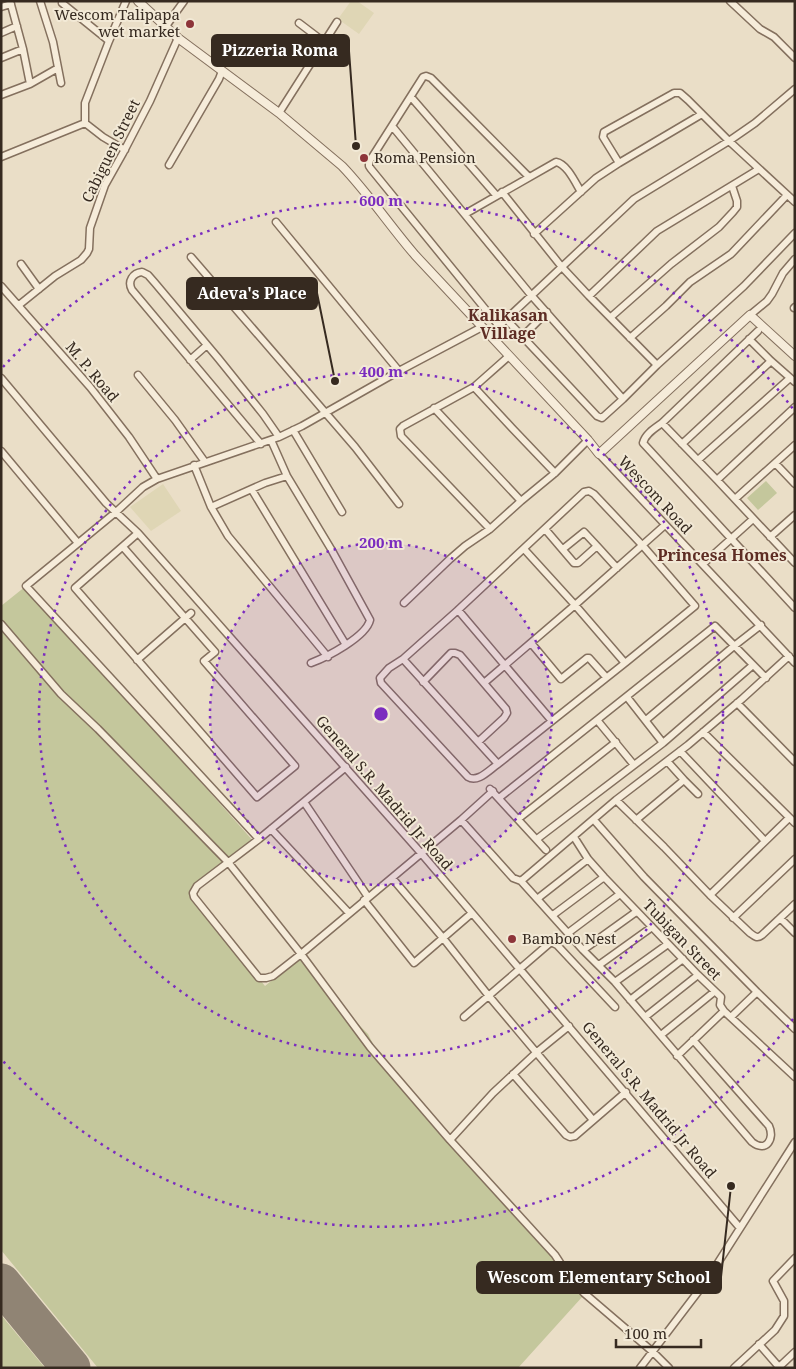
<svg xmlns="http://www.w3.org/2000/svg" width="796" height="1369" font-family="'Noto Serif',serif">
	<rect width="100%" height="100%" fill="#eadec7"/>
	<!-- farmland -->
	<path fill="#dfd6b5" d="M351 1H357L374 13 359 34 338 19Z
		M163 484 181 511 151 531 130 507Z"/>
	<!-- green -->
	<path fill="#c4c79c" d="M766 481 777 493 758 510 747 498Z
		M26 586 255 843 191 896 265 986 302 956 342 1008 368 1034 380 1058 438 1132 562 1265 573 1288 583 1296 518 1368H98L1 1250V606Z
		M1 1315 45 1368H1Z"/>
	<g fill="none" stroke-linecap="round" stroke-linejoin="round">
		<!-- runway -->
		<path stroke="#908474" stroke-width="39" d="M1 1283 71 1368"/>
		<!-- minor casing -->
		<g stroke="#84705e" stroke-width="9">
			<path id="minor" d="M10 1 23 49 30 84
				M40 1 53 42 61 83
				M730 1 760 29 774 37 795 58
				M62 3 109 41
				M1 7 11 4
				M299 23 324 42
				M166 26 184 1
				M1 33 17 26
				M1 58 23 49
				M1 95 30 84 58 68
				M411 97 496 195
				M279 113 337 22
				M85 123 103 137 125 150
				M392 126 531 295 623 399
				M1 157 85 123V103L109 41 126 1
				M619 163 603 137 604 132 674 93H680L688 100 729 141 795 202
				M169 165 219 79 222 71
				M502 192 561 266 589 296 657 365
				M465 214 556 162C567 164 575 182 581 192
				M276 222 399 371
				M534 234 596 178 619 163 702 114
				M191 257 355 447 399 504
				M21 264 39 289
				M1 286 90 387 129 437 157 479
				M589 296 657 231 759 169
				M19 305 55 276 81 260 87 253 89 249 90 228 105 185 123 153 150 101 178 38
				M794 308 795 307
				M750 315 767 301 772 294 783 273 795 259
				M611 317 671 264 719 227 733 212 737 207V201L732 186
				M506 319 597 416 602 418 623 399 657 365 744 286 795 233
				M499 326 371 169 369 166V162L423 77 426 76 431 78 528 176
				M758 331 662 423C655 428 645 434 643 443L795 608
				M488 334 499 326 634 199 729 141 755 123 795 89
				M522 337 547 312
				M630 338 666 306 690 282 731 254 787 195
				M749 339 771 361 795 382
				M190 360 207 345
				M138 375 175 420 205 462
				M1 378 106 503 138 533 421 853 740 1228
				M474 387 512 428 555 473
				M434 408 521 501
				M662 423 717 480 795 563
				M293 430 342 512
				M271 440 287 476 331 549 370 620C366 637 327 657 311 663
				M261 444 132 290C127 281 133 273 142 272L148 275 155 283 218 358 263 414 279 437
				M682 444 771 361
				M1 451 78 543
				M599 454 795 663
				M698 460 790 378
				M775 463 795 484
				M194 465 211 507 228 536 328 657
				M717 480 795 407
				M252 490 346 645
				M735 499 795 445
				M211 507 265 483 287 476
				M490 529 401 436 400 429 403 426 474 387 509 356
				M545 529 574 563H578L597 546 617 568
				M770 537 795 515
				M123 547 215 652 204 661 295 766 257 797 75 588 138 533
				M563 549 584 532 597 546
				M703 564 753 519
				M404 603 450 559 465 546 490 529 521 501 555 473 588 440
				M458 610 552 721 625 663
				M1 624 61 694 98 729 228 862 301 954 370 1047 450 1140 555 1255 570 1278 584 1293 653 1352 669 1368
				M531 643 561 679 587 658H589L606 677
				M403 659 498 764 552 721
				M137 660 191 613
				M423 682 451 653H455L460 655 506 709 507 713 504 718 478 742
				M484 683 575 605 665 525
				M627 697 663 743
				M737 703 795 762
				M597 720 634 765
				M646 720 734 646 761 625
				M703 732 795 823
				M680 751 765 841
				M498 764C489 770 478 783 468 777L381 683 380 678 389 668 403 659 458 610 584 492 589 491 594 494 643 546 695 606 625 663 575 605 524 549
				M346 767 259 839 197 886 193 893 194 897 259 978H266L273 976 301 954 461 820 493 791
				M684 780 698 794
				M490 789 546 850
				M499 798 715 626 766 678
				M616 800 664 847 710 895 750 933C754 936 757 939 762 935L795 904
				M304 802 368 897
				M518 819 616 742
				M461 820 513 878 521 881
				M594 820 644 877 757 992 795 1029
				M636 820 684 780 667 761
				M271 829 349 913
				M574 837 588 859 604 877 698 975 721 997 720 1005 724 1011 795 1077
				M259 839 26 586 116 512 143 487 157 479 279 437 302 426 399 371 482 327
				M537 839 663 743 753 665
				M392 878 443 938 488 995 593 1120
				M710 895 789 818
				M537 899 588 859
				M364 900 414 963 472 913
				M636 912 583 950 521 881 616 800 688 745 742 699 789 656
				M553 915 604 877
				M733 918 795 859
				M780 918 795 933
				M568 933 620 894
				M583 950 615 982 752 1142C766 1153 775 1139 769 1126L693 1040
				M599 965 652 927
				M615 982 668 944
				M630 1000 683 959
				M464 1017 551 942 557 945 615 1007
				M645 1017 698 975
				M731 1017 757 992
				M661 1035 714 992
				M677 1056 724 1011
				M513 1074 566 1135 570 1137 575 1136 626 1092
				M450 1140 493 1093 537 1052 569 1026
				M759 1344 779 1367
				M640 1368 707 1280 795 1142
				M734 1368 775 1330 784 1316V1301L773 1281 795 1258
				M778 1368 795 1352"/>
		</g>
		<!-- tertiary casing -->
		<g stroke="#84705e" stroke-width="10">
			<path id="tertiary" d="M138 1 178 38 279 113 342 166C368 193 390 226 415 255L588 440 599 454 750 315 795 356"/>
		</g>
		<!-- minor -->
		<use href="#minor" stroke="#f6ecda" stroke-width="6"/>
		<!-- tertiary -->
		<use href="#tertiary" stroke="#f6ecda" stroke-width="8"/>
	</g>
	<!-- distance rings -->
	<circle cx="381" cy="714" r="171" fill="#7b2cbf" fill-opacity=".12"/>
	<g fill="none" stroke="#7b2cbf" stroke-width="2.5" stroke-dasharray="2.5 5">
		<circle cx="381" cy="714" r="171"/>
		<circle cx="381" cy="714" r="342"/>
		<path d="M793 1019A513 513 0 0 1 3 1061M3 367A513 513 0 0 1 793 409"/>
	</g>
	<!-- markers -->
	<g fill="#8d3439" stroke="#f2e9d6" stroke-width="2">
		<circle cx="190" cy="24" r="5"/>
		<circle cx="364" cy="158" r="5"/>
		<circle cx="512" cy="939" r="5"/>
	</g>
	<g text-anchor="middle" stroke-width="4" stroke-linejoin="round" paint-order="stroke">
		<!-- poi labels -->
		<g font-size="15" fill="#362a20" stroke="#f2e9d6" text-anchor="start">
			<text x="180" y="20" text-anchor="end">Wescom Talipapa<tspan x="180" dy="17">wet market</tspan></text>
			<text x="374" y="163">Roma Pension</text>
			<text x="522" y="944">Bamboo Nest</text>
		</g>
		<!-- street labels -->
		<g font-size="15" fill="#362a20" stroke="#f2e9d6">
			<text transform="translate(111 151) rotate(-64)" y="5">Cabiguen Street</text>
			<text transform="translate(92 372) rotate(50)" y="5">M. P. Road</text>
			<text transform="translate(655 495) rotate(47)" y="5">Wescom Road</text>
			<text transform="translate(384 793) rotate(49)" y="5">General S.R. Madrid Jr Road</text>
			<text transform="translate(682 940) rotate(46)" y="5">Tubigan Street</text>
			<text transform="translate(649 1100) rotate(50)" y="5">General S.R. Madrid Jr Road</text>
		</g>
		<!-- neighbourhood labels -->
		<g font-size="16" font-weight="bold" fill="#5e2d24" stroke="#f2e9d6">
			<text x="508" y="321">Kalikasan<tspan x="508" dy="18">Village</tspan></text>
			<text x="722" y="561">Princesa Homes</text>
		</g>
	</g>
	<circle cx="381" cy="714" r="8" fill="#7b2cbf" stroke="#f2e9d6" stroke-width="2.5"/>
	<g font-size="15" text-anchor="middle" font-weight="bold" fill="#7b2cbf" stroke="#f2e9d6" stroke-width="4" stroke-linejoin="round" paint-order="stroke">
		<text x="381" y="206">600 m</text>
		<text x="381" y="377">400 m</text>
		<text x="381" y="548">200 m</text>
	</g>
	<!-- callouts -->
	<path fill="none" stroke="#362a20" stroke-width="2" d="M356 146L349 51M335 381L317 293M731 1186L721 1277"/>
	<g fill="#362a20" stroke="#f2e9d6" stroke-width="2">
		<circle cx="356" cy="146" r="5"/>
		<circle cx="335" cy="381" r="5"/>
		<circle cx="731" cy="1186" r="5"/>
	</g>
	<g fill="#362a20" stroke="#362a20" stroke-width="2">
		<rect x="212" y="35" width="137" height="31" rx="5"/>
		<rect x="187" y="278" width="130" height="31" rx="5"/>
		<rect x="477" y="1262" width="244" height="31" rx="5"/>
	</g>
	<g font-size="16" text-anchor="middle" font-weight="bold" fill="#fff">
		<text x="280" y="56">Pizzeria Roma</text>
		<text x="252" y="299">Adeva's Place</text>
		<text x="599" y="1283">Wescom Elementary School</text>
	</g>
	<!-- border -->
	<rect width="796" height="1369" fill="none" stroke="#362a20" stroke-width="5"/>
	<!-- scale -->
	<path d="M616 1339v8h85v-8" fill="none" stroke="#362a20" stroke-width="2.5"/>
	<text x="624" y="1339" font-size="15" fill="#362a20" stroke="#f2e9d6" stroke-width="4" paint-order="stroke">100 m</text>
</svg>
